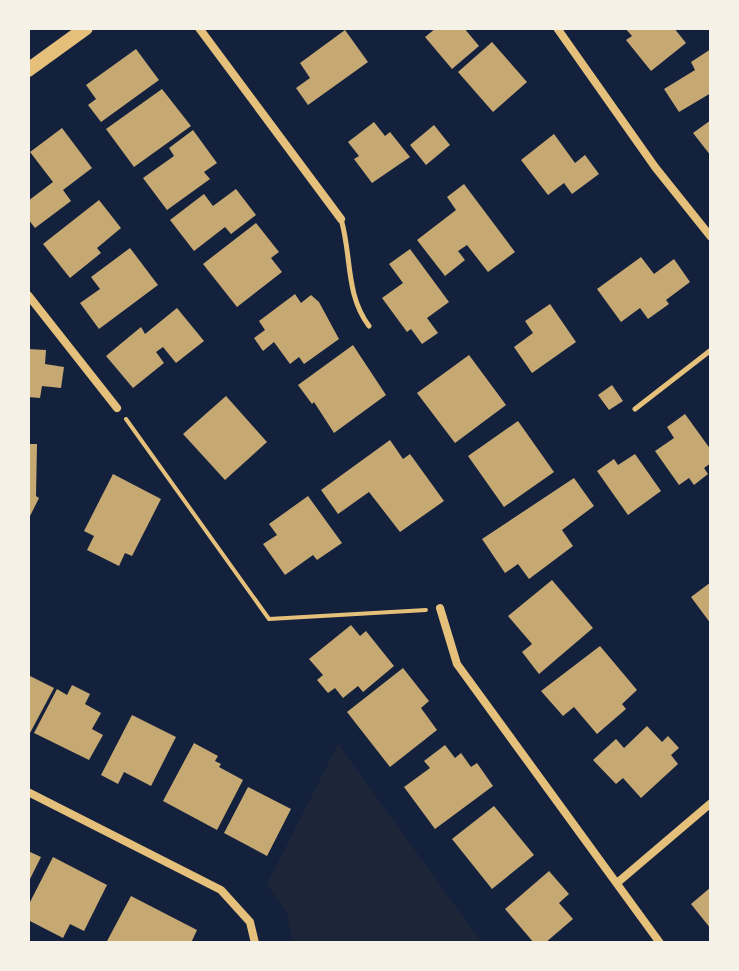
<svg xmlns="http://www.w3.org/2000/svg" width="739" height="971" font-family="'Work Sans',sans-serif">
	<rect width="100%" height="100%" fill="#14213d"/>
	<!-- green -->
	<path fill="#1d2539" d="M338 744 482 943H292L287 913 267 884Z"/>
	<!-- building -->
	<path fill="#c6a872" d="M436 28H464L479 46 452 69 425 37Z
		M625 28H674L686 43 651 71 626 40 632 36Z
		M345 30 368 62 308 105 296 88 310 78 300 63Z
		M492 42 527 82 493 112 458 72Z
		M136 49 159 80 101 122 88 105 96 99 86 85Z
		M711 49V93L679 112 664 89 695 70 691 62Z
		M162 89 191 126 134 167 106 129Z
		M711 120V156L693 133Z
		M374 122 385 136 390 132 410 157 372 183 354 159 359 156 348 142Z
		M434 125 450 145 426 165 410 145Z
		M62 128 92 168 63 190 71 201 35 228 28 219V201L53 182 30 152Z
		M193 130 217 163 204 172 210 179 167 210 143 178 174 156 169 148Z
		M554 134 575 163 585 155 599 174 572 194 564 183 548 195 521 160Z
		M464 184 515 252 488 272 467 245 458 251 465 260 445 276 417 240 456 210 447 197Z
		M236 189 256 215 231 234 225 227 194 251 170 220 204 194 213 206Z
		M99 200 121 228 97 248 101 253 70 278 43 244Z
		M256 223 279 252 271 258 282 272 237 307 203 264Z
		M130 248 158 285 99 329 80 303 100 289 91 277Z
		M410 249 449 302 427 318 438 333 422 344 411 329 407 332 382 298 403 283 389 264Z
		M641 257 654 274 674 259 690 282 666 300 669 304 648 319 640 308 621 322 597 289Z
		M295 294 301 303 311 295 319 302 339 339 304 364 299 357 290 364 274 342 263 351 254 338 265 330 259 321Z
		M550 304 576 342 532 373 514 347 533 333 525 321Z
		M177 308 204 341 176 363 163 347 156 352 164 363 133 388 106 356 141 327 145 334Z
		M353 345 386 395 334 433 314 402 312 404 298 385Z
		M28 349 46 350 45 364 64 367 61 388 42 386 40 398 28 397Z
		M469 355 506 405 455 443 417 393Z
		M612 385 623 401 609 410 598 395Z
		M226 396 267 442 225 480 183 434Z
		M685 414 711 450V463L704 468 708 474 694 485 689 478 679 485 655 451 674 438 667 427Z
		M518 421 554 472 504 507 468 456Z
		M390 440 403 459 410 454 444 501 400 532 369 492 338 514 321 490Z
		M28 444H37L36 496 39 498 28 520Z
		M635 454 661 491 628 515 597 471 614 459 618 465Z
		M113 474 161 499 132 556 125 553 119 566 87 550 94 536 84 531Z
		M574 478 594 506 562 530 573 546 529 579 518 564 505 573 482 539Z
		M308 496 342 543 317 560 313 555 285 575 263 544 277 535 269 524Z
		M552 580 593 628 539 674 522 652 532 644 508 616Z
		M711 582V624L691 597Z
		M351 625 360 636 366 631 394 666 363 692 358 686 343 698 335 688 328 693 317 680 323 675 309 659Z
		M600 646 637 690 622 704 626 709 597 734 574 707 563 716 541 691Z
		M403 668 429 701 421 708 437 730 390 767 347 712Z
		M28 675 54 688 30 733 28 732Z
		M72 685 90 694 85 704 101 713 92 729 103 735 89 760 34 733 57 689 67 695Z
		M132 715 176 737 151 786 124 772 118 784 101 775Z
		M647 726 662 742 668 736 679 748 671 755 678 764 641 798 623 778 616 784 593 760 616 739 624 748Z
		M194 743 218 756 215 761 221 764 219 767 243 780 217 830 163 801Z
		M445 745 455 758 461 753 471 767 477 763 493 786 435 829 404 787 430 768 424 761Z
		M248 787 291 809 267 856 224 833Z
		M494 806 534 855 492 889 452 839Z
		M28 851 41 857 28 883Z
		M53 857 107 885 84 931 70 924 63 938 28 920V906Z
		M549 871 569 894 559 903 573 919 545 943H534L505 909Z
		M711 887V929L691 904Z
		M131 896 197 930 191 943H106Z"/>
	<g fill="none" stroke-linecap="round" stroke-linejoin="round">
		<!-- path -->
		<path stroke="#e5c07b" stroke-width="4" d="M126 419 269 619 426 610"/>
		<!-- service -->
		<path stroke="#e5c07b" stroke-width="5" d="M341 219C352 256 345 294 369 326
			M635 409 711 350"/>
		<!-- minor -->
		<path stroke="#e5c07b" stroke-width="8" d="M199 28 341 219
			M557 28 655 167 711 237
			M28 295 117 408
			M440 608 457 664 660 943
			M28 792 221 890 250 922 255 943
			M617 883 711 803"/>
		<!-- secondary -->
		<path stroke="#e5c07b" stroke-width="14" d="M28 70 86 28"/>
	</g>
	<!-- border -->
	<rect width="739" height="971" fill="none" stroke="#f6f1e7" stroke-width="60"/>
</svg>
